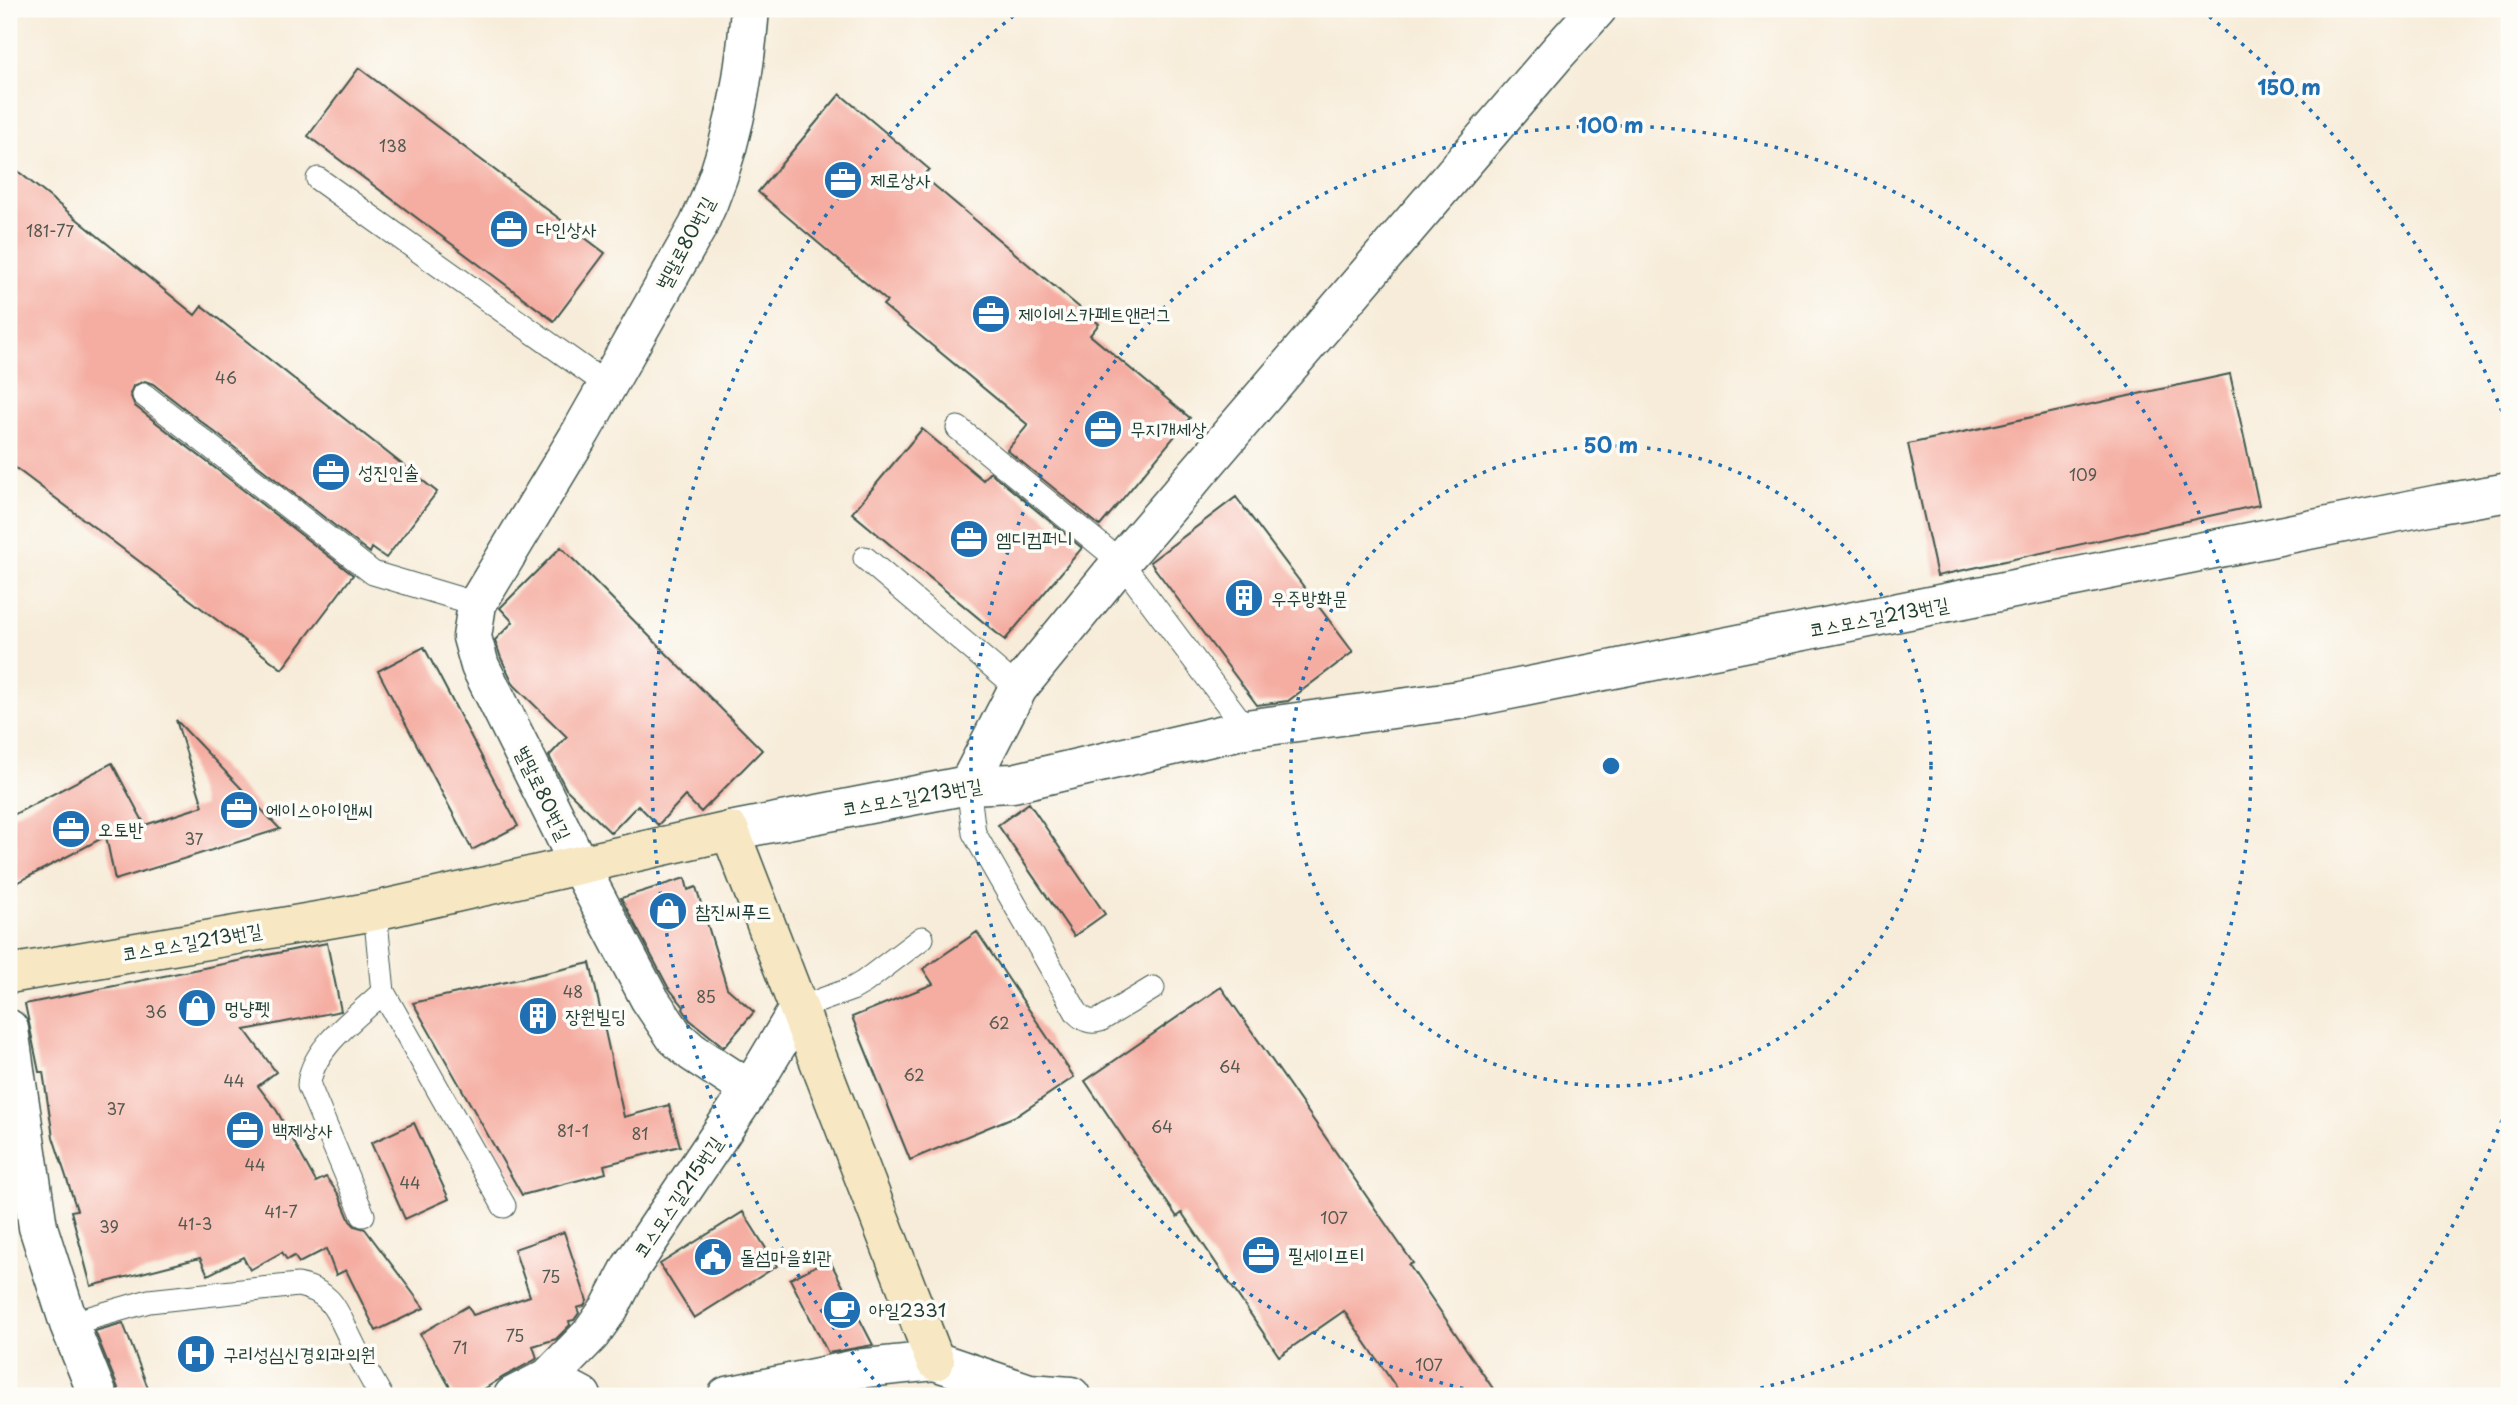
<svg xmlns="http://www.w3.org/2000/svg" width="2518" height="1405" font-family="'Playpen Sans','Poor Story',sans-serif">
	<rect width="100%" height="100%" fill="#fdfcf7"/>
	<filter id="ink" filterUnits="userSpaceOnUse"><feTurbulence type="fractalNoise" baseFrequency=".0143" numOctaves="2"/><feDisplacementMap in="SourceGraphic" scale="14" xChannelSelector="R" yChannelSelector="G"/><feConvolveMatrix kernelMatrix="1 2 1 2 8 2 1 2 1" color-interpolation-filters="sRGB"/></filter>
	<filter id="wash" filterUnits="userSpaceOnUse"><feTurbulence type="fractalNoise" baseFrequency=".00686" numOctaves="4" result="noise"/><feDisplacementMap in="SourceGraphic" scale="28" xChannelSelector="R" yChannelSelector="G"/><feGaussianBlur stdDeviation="1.57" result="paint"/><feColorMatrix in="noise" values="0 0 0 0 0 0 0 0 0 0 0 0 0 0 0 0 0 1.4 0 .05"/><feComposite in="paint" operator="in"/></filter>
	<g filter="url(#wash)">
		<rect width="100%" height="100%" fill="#f7ecd9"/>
		<g id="blocks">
			<!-- building -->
			<path fill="#f5ada2" d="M359 68 605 253 554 321 308 136Z
				M840 94 929 169 923 176 1099 324 1090 335 1190 418 1100 526 1007 450 1028 425 883 305 887 301 758 192Z
				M9 164 195 315 202 306 437 492 386 558 372 548 370 553 153 384 145 381 133 386 130 394 135 406 353 575 282 669 9 463Z
				M2230 374 2259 505 1937 576 1908 444Z
				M922 429 983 480 990 472 1082 548 1005 640 852 513Z
				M1236 497 1353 652 1288 701 1257 705 1150 562Z
				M561 547 762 750 701 812 685 796 658 825 638 805 611 833 566 789 549 756 567 737 514 685 501 658 495 640 513 622 500 608Z
				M424 647 518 826 472 850 378 671Z
				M176 720 280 829 115 880 106 836 9 887V817L112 763 145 825 203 806Z
				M1029 803 1105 914 1074 936 998 825Z
				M685 878 688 890 696 887 727 988 754 1012 724 1047 690 1020 683 1009 684 1007 668 987 621 898Z
				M977 932 1074 1077 1018 1115 910 1160 852 1017 933 984 923 969Z
				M327 943 341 1011 245 1030 276 1072 258 1086 277 1111 316 1182 326 1177 339 1195 350 1221 355 1226 365 1229 424 1308 376 1331 346 1270 336 1275 326 1249 299 1263 294 1256 287 1260 282 1252 250 1270 243 1257 208 1275 200 1258 91 1286 71 1211 77 1210 53 1137 43 1072H39L25 1004Z
				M590 963 624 1117 669 1105 680 1146 604 1165 606 1173 522 1195 413 1003Z
				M1221 987 1413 1263 1409 1265 1498 1396H1402L1344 1311 1279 1356 1182 1213 1177 1217 1085 1081Z
				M414 1123 449 1199 405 1219 371 1143Z
				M743 1212 777 1266 694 1318 660 1264Z
				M564 1232 587 1301 584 1306 577 1308 579 1313 574 1320 569 1321 570 1325 556 1339 533 1346 537 1358 535 1360 503 1377 473 1396H455L420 1334 468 1306 473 1315 530 1296 514 1249Z
				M829 1259 850 1300 873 1345 828 1353 790 1279Z
				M123 1323 151 1396H119L118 1388 95 1331Z"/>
		</g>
	</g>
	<g filter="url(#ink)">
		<use href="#blocks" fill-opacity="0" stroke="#3f574d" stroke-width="2"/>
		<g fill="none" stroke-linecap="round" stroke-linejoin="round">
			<!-- lane casing -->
			<g stroke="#3f574d" stroke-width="25">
				<path id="lane" d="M318 179 607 385
					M144 395 373 573 477 604
					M958 428 1121 562 1246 729
					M865 558 1018 688
					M968 785 974 833 1077 1013C1084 1020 1090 1023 1100 1020L1153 988
					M375 911 383 992 504 1206
					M799 1008 852 989 864 982 922 938
					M363 1215 309 1086C310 1049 357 1017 383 992
					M69 1324 149 1301 298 1285C334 1292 337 1313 352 1342 361 1361 371 1378 381 1396"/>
			</g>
			<!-- street casing -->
			<g stroke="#3f574d" stroke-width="41">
				<path id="street" d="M750 9C744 84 731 157 698 226L581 432 477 604 472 637 480 666 578 863 649 998 675 1037 692 1052 750 1090
					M968 785 1018 688 1121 562 1559 51 1597 9
					M730 831 968 785 1013 783 1246 729 1459 700 2439 504 2509 492
					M9 1029 38 1227 69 1324 98 1396
					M548 1378 582 1396
					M513 1396 548 1378 591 1334 610 1307 631 1267 750 1090 799 1008
					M727 1396 856 1369 935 1361 1029 1393 1071 1396"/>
			</g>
			<!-- secondary casing -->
			<g stroke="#3f574d" stroke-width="41">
				<path id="secondary" d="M9 974 375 911 730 831 935 1361"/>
			</g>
			<!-- lane -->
			<use href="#lane" stroke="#fff" stroke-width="23"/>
			<!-- street -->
			<use href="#street" stroke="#fff" stroke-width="38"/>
			<!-- secondary -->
			<use href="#secondary" stroke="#f7e8c3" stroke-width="38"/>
		</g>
	</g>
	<!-- distance rings -->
	<g fill="none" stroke="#1f6fb2" stroke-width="3.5" stroke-dasharray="3.5 7">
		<circle cx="1611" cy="766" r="320"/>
		<path d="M1494 1395A640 640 0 1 1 1728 1395"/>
		<path d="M2506 1110A959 959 0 0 1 2335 1395M887 1395A959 959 0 0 1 1021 10M2201 10A959 959 0 0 1 2506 422"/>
	</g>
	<!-- icons -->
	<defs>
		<g id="office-disc" transform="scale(2.0125)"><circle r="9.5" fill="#1f6fb2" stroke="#fdfcf7"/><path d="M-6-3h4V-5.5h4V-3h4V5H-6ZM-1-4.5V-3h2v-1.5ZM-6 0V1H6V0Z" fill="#fff"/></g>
		<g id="building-disc" transform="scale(2.0125)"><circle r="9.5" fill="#1f6fb2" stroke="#fdfcf7"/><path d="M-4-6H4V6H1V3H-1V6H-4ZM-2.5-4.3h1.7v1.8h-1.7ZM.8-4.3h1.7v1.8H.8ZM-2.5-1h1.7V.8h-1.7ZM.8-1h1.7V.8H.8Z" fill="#fff"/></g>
		<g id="shop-disc" transform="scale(2.0125)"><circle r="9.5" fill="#1f6fb2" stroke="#fdfcf7"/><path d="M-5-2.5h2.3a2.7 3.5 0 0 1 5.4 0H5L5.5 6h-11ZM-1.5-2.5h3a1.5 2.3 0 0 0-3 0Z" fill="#fff"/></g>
		<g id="civic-disc" transform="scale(2.0125)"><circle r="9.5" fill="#1f6fb2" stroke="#fdfcf7"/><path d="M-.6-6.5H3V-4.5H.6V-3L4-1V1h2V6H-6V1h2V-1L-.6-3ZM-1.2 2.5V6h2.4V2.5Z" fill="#fff"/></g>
		<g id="cafe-disc" transform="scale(2.0125)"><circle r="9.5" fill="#1f6fb2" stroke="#fdfcf7"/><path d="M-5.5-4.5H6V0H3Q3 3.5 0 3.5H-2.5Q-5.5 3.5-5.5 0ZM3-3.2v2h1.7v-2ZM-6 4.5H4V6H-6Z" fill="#fff"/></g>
		<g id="hospital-disc" transform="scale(2.0125)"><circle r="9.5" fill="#1f6fb2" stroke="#fdfcf7"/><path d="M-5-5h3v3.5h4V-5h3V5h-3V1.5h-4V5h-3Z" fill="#fff"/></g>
	</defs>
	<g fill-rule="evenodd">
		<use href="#office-disc" x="843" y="180"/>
		<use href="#office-disc" x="509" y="229"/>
		<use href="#office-disc" x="991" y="314"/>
		<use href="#office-disc" x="1103" y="429"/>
		<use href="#office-disc" x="331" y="472"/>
		<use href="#office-disc" x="969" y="539"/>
		<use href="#building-disc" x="1244" y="598"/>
		<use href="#office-disc" x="239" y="810"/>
		<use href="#office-disc" x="71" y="829"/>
		<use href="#shop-disc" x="668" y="911"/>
		<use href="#shop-disc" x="197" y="1008"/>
		<use href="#building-disc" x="538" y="1016"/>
		<use href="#office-disc" x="245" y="1130"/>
		<use href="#office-disc" x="1261" y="1255"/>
		<use href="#civic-disc" x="713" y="1257"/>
		<use href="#cafe-disc" x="842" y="1310"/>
		<use href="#hospital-disc" x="196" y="1354"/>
	</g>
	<g text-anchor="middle" stroke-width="7" stroke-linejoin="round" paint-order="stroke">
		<!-- number labels -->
		<g font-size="16" fill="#545950">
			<text x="393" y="152">138</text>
			<text x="50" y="237">181-77</text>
			<text x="226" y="384">46</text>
			<text x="2083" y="481">109</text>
			<text x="194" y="845">37</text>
			<text x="573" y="998">48</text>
			<text x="706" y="1003">85</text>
			<text x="156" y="1018">36</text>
			<text x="999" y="1029">62</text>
			<text x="1230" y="1073">64</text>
			<text x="914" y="1081">62</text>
			<text x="234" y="1087">44</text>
			<text x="116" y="1115">37</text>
			<text x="1162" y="1133">64</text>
			<text x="573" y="1137">81-1</text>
			<text x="640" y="1140">81</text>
			<text x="255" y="1171">44</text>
			<text x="410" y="1189">44</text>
			<text x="281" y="1218">41-7</text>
			<text x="1334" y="1224">107</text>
			<text x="195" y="1230">41-3</text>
			<text x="109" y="1233">39</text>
			<text x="551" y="1283">75</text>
			<text x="515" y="1342">75</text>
			<text x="460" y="1354">71</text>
			<text x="1429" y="1371">107</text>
		</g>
		<!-- poi labels -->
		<g font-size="19" fill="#1f3d34" stroke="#fdfcf7" text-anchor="start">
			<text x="870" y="187">제로상사</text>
			<text x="536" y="236">다인상사</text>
			<text x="1018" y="321">제이에스카페트앤러그</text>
			<text x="1130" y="436">무지개세상</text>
			<text x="358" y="479">성진인솔</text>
			<text x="996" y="546">엠디컴퍼니</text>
			<text x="1271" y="605">우주방화문</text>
			<text x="266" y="817">에이스아이앤씨</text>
			<text x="98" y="836">오토반</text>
			<text x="695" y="918">참진씨푸드</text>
			<text x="224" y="1015">멍냥펫</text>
			<text x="565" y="1023">장원빌딩</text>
			<text x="272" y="1137">백제상사</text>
			<text x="1288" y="1262">필세이프티</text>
			<text x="740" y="1264">돌섬마을회관</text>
			<text x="869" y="1317">아일2331</text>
			<text x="223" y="1361">구리성심신경외과의원</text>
		</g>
		<!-- street labels -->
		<g font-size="19" fill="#1f3d34" stroke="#fdfcf7">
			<text transform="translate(685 243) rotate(-62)" y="7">벌말로80번길</text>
			<text transform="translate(1879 617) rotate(-11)" y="7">코스모스길213번길</text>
			<text transform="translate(543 793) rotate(64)" y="7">벌말로80번길</text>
			<text transform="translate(912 797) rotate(-10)" y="7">코스모스길213번길</text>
			<text transform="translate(192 942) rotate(-10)" y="7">코스모스길213번길</text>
			<text transform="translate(678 1197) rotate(-56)" y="7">코스모스길215번길</text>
		</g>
	</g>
	<circle cx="1611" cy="766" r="10" fill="#1f6fb2" stroke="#fdfcf7" stroke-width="3.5"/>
	<g font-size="21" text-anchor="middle" font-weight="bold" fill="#1f6fb2" stroke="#fdfcf7" stroke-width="7" stroke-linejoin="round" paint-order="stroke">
		<text x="2289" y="95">150 m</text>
		<text x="1611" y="133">100 m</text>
		<text x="1611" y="453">50 m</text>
	</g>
	<!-- margin -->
	<rect width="2518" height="1405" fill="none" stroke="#fdfcf7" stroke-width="35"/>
</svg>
